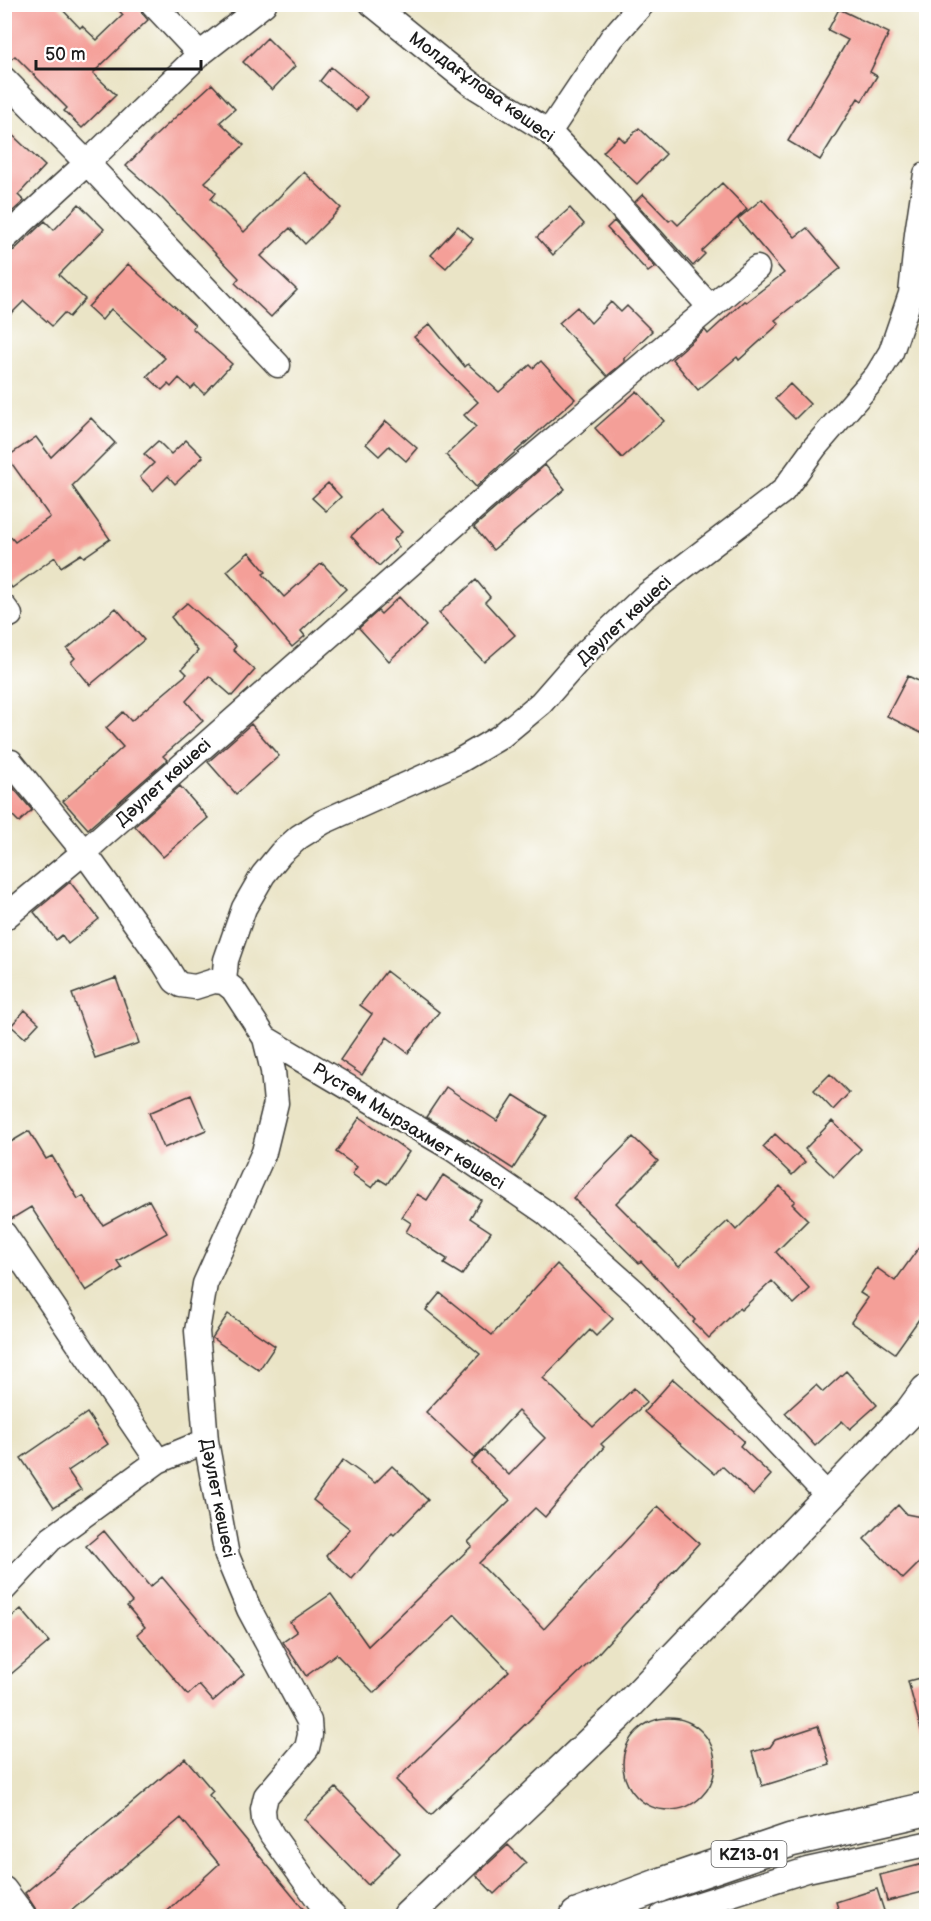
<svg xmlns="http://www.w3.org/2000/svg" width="931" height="1921" font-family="'Balsamiq Sans',sans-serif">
	<rect width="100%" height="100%" fill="#fff"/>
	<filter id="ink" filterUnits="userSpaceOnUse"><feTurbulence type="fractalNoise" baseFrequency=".0167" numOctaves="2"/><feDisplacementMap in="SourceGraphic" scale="12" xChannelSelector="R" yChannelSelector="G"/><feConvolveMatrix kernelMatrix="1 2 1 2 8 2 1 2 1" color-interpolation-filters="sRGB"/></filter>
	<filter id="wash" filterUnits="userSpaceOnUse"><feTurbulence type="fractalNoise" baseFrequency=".008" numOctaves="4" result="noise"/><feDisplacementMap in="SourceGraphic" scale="24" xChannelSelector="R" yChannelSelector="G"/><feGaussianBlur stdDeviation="1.35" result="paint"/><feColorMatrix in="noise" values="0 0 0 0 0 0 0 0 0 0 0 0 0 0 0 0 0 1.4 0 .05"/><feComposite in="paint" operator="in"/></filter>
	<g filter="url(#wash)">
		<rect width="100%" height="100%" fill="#eae4c6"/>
		<g id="blocks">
			<!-- building -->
			<path fill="#f49f98" d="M4 4H57L80 28 82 26 97 40 123 15 113 4H139L142 13 148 20 93 73 116 95 82 128 64 111 67 108 15 56 4 65Z
				M839 9 889 33 870 72 877 76 862 101 858 98 820 160 788 141 848 40 828 30Z
				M267 38 295 66 272 90 243 62Z
				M331 67 367 97 356 111 320 81Z
				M212 84 235 109 220 122 244 145 205 182 216 193 211 199 244 232 304 172 341 208 305 244 290 228 261 256 297 290 271 317 235 283 239 278 162 198 126 166 155 136Z
				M4 127 45 166 18 195 24 201 4 219Z
				M639 128 666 154 637 184 603 152 619 136 625 142Z
				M722 183 747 209 702 251 705 254 693 266 635 202 643 194 669 221 672 219 678 225Z
				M762 199 795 237 807 228 841 268 775 320 779 324 739 360 737 357 698 390 672 359 705 330 708 334 744 301 746 302 784 273 738 219Z
				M79 204 104 229 59 275 85 299 69 317 64 313 52 326 24 301 4 321V253L14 250 45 221 54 230Z
				M570 208 584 224 553 255 537 237Z
				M614 221 655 267 648 272 607 228Z
				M458 226 473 239 446 268 431 255Z
				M128 264 195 325 192 328 232 364 204 394 195 385 191 389 179 378 171 387 168 384 162 390 147 376 165 358 111 309 102 320 88 307Z
				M611 302 621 312 627 306 652 331 624 358V362L607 376 559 323 577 307 591 323Z
				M430 324 465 367 468 364 499 392 530 365 533 368 541 361 575 399 476 487 446 455 476 427 464 415 478 402 414 337Z
				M790 384 810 404 795 419 775 399Z
				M637 391 664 421 622 458 595 428Z
				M91 418 115 443 72 486 110 539 84 557 81 554 61 567 55 557 12 588 4 577V529L15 542 50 517 7 457 36 437 51 457Z
				M386 421 417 448 406 461 389 446 379 456 366 444Z
				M186 440 203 457 175 484 168 476 153 491 140 477 154 463 144 454 158 441 171 454Z
				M545 465 565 489 493 550 474 527Z
				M328 483 341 497 326 511 312 498Z
				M380 509 402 532 393 540 399 547 379 566 351 536Z
				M249 552 266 572 263 574 284 597 322 563 346 589 301 631 305 636 292 647 227 571Z
				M476 580 490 597 485 602 515 635 484 662 439 613Z
				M399 597 426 626 389 661 359 628 378 611 381 614Z
				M187 603 236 646 233 650 255 670 232 696 209 676 186 701 203 721 163 756 167 760 88 829 63 801 123 747 106 728 123 712 131 721 187 674 182 669 198 651 171 617Z
				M116 608 144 640 90 685 71 662 75 658 67 649Z
				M908 676 927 685V736L887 716Z
				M251 724 279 756 236 794 208 762Z
				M4 777 32 810 19 822 4 807Z
				M180 786 208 818 163 857 135 826Z
				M70 882 99 919 68 944 62 935 56 940 34 912Z
				M386 971 439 1012 408 1053 387 1037 362 1075 340 1060 372 1014 360 1005Z
				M116 978 139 1043 95 1058 72 994Z
				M25 1010 39 1023 25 1038 11 1026Z
				M830 1074 849 1093 833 1110 814 1090Z
				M446 1087 497 1121 514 1095 547 1116 513 1169 467 1139 466 1140 426 1117Z
				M191 1095 206 1130 164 1148 149 1113Z
				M360 1117 409 1152 387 1184 379 1179 372 1188 352 1174 357 1167 336 1152Z
				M832 1121 861 1149 834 1177 805 1149Z
				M29 1131 46 1159 52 1156 78 1199 83 1196 103 1225 149 1200 167 1233 117 1261 122 1268 86 1291 31 1207 8 1221 4 1220V1146Z
				M775 1134 805 1162 792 1175 763 1147Z
				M633 1137 658 1161 616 1203 679 1266 728 1221 736 1230 780 1186 795 1201 792 1204 808 1220 776 1252 810 1289 794 1304 772 1281 741 1310 739 1308 709 1338 693 1322 695 1320 641 1261 639 1263 573 1198Z
				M443 1175 481 1200 470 1218 491 1232 462 1275 444 1264 447 1259 406 1232 411 1223 402 1217 417 1194 427 1200Z
				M927 1236V1308L895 1353 851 1322 868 1298 860 1293 877 1268 895 1281Z
				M557 1264 613 1319 596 1336 590 1330 543 1378 593 1427 634 1388 647 1402 601 1444 604 1447 545 1517 535 1508 479 1563 544 1629 658 1506 699 1543 591 1661 431 1815 396 1780 509 1671 455 1615 374 1693 336 1654 306 1676 283 1642 297 1632 290 1622 331 1594 368 1646 472 1546 468 1542 510 1500 471 1463 483 1450 509 1475 545 1438 518 1411 474 1458 426 1412 480 1354 426 1310 440 1293 492 1335Z
				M228 1314 275 1346 259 1370 212 1338Z
				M846 1371 877 1405 850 1429 842 1421 815 1446 785 1413 816 1385 823 1392Z
				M673 1379 744 1441 740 1446 771 1475 753 1495 722 1466 715 1474 644 1412Z
				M87 1413 108 1444 68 1471 81 1490 54 1507 21 1458Z
				M343 1460 375 1483 392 1466 428 1500 394 1535 392 1533 352 1579 326 1556 350 1529 313 1500Z
				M898 1505 906 1514 927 1518V1543L921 1561 903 1579 864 1539Z
				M104 1531 150 1587 162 1577 244 1674 213 1701 199 1685 188 1695 137 1634 145 1627 127 1606 132 1602 86 1546Z
				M21 1609 49 1642 4 1680V1623Z
				M927 1676V1729L921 1730 908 1681Z
				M623 1764a46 46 0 1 1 92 0a46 46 0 1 1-92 0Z
				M818 1726 830 1765 762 1786 752 1752 770 1747 775 1740Z
				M185 1758 213 1791 209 1795 310 1917H161L219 1864 181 1818 64 1917H38L35 1908 25 1893Z
				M336 1788 400 1853 368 1885 304 1819Z
				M508 1845 526 1863 494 1894 476 1875Z
				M927 1863V1891L887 1901 880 1875Z
				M877 1889 886 1917H841L836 1902Z"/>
		</g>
	</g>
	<g filter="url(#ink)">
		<use href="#blocks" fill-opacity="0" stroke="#3b3a36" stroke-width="1.5"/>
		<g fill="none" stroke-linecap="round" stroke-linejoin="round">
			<!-- minor casing -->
			<g stroke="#3b3a36" stroke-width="27">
				<path id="minor" d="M153 4 200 54
					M372 4 471 84 549 132 605 190 710 307
					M4 79 87 163 278 365
					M549 132 612 38 642 4
					M4 239 87 163 200 54 264 4
					M4 607 10 615
					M11 762 84 852 164 963 175 981 181 985 195 987 214 981 224 982 233 989 265 1038 453 1149 545 1212 636 1293 829 1497
					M4 918 84 852 508 478 757 268
					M224 982 226 960 244 908 263 875 281 853 299 837 323 822 459 761 500 737 541 703 583 655 644 597 783 491 815 447 877 375 891 352 911 294 917 234 926 174
					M265 1038 273 1071 276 1103 264 1152 205 1284 197 1331 206 1441 227 1556 249 1609 309 1721 310 1735 307 1748 266 1796 263 1809 264 1820 272 1835 320 1902 334 1916
					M4 1234 158 1461
					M4 1589 51 1539 158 1461 206 1441
					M4 1889 24 1916
					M662 1916 807 1870 926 1844"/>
			</g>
			<!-- major casing -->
			<g stroke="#3b3a36" stroke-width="33">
				<path id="major" d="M408 1916 617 1717 909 1413 926 1390"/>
			</g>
			<!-- highway casing -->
			<g stroke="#3b3a36" stroke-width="36">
				<path id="highway" d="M577 1916 660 1885 791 1840 926 1809"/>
			</g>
			<!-- minor -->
			<use href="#minor" stroke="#fff" stroke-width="24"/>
			<!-- major -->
			<use href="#major" stroke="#fff" stroke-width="30"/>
			<!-- highway -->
			<use href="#highway" stroke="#fff" stroke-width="33"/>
		</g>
	</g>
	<g text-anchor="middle" stroke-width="4.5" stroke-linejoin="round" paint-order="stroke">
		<!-- shield labels -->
		<rect fill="#fff" stroke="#606060" stroke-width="1.5" x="711.5" y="1841" width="75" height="26" rx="4.5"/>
		<g font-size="16" font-weight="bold" fill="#1c1c1c">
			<text x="749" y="1860">KZ13-01</text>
		</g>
		<!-- street labels -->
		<g font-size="18" fill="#1c1c1c" stroke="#fff">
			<text transform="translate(482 87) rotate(36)" y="6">Молдағұлова көшесі</text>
			<text transform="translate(624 620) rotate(-43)" y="6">Дәулет көшесі</text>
			<text transform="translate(163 782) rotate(-42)" y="6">Дәулет көшесі</text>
			<text transform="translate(409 1126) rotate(32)" y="6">Рүстем Мырзахмет көшесі</text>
			<text transform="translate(218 1498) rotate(79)" y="6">Дәулет көшесі</text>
		</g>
	</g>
	<!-- margin -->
	<rect width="931" height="1921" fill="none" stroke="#fff" stroke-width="24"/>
	<!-- scale -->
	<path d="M36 60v9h165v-9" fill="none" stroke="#1c1c1c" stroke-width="3"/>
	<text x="45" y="60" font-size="18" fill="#1c1c1c" stroke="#ffffff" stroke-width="4.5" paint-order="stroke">50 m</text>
</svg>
